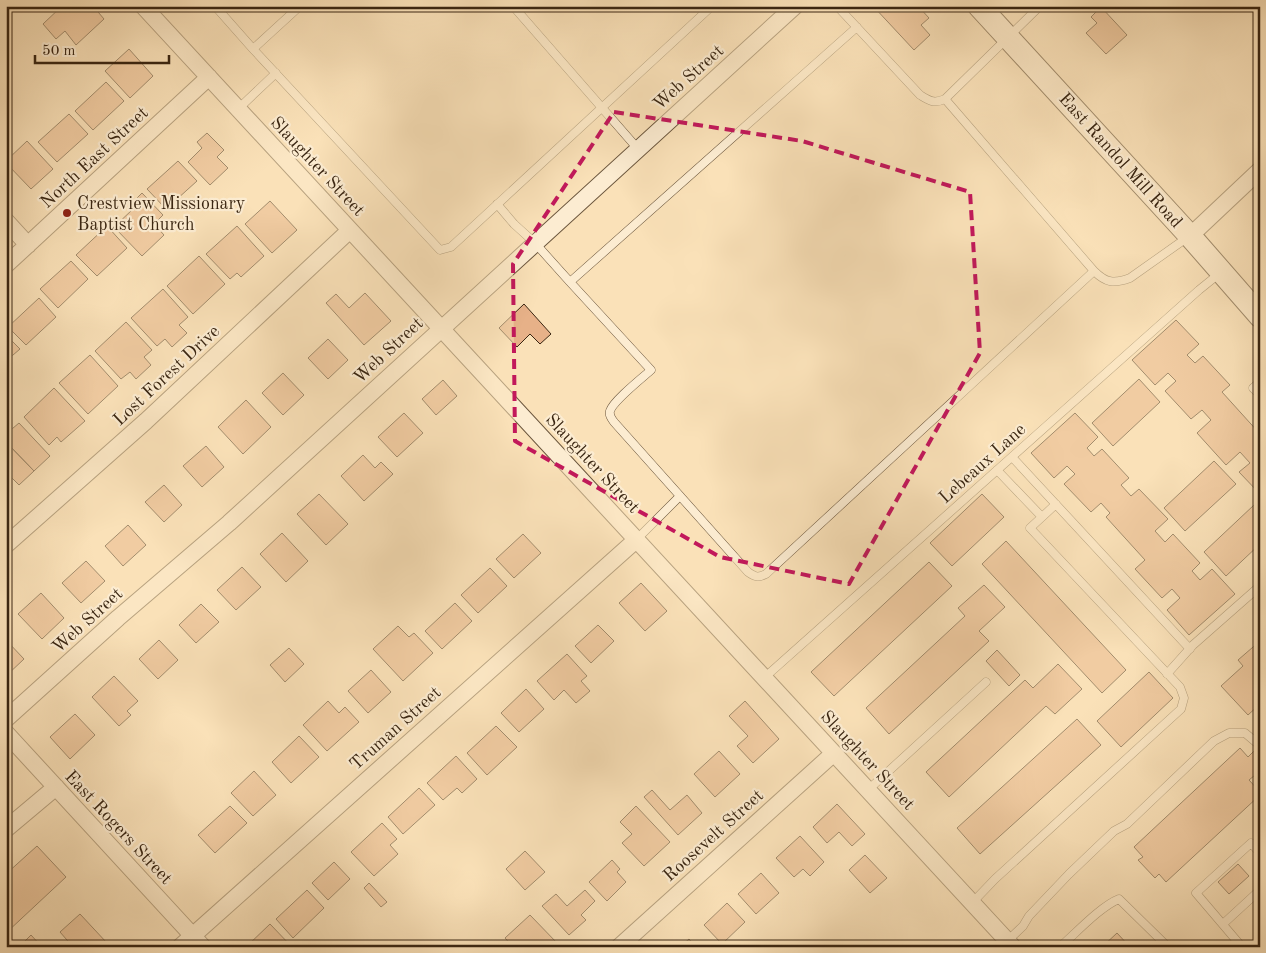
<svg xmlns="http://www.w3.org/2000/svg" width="1266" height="953" font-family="'Old Standard TT',serif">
	<rect width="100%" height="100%" fill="#fae1b8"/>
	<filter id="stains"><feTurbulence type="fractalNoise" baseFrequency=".004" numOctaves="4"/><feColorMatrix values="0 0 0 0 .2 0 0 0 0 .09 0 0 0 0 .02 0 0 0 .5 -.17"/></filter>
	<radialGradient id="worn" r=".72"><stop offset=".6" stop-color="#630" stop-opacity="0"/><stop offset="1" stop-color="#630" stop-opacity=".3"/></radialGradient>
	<!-- building -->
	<path fill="#e7b188" stroke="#3a2612" d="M62 6H93L104 19 76 45 65 31 56 39 43 24Z
		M873 6H918L929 18 921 25 930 35 914 50Z
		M1101 7 1127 35 1106 54 1086 33 1097 23 1091 17Z
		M129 49 153 76 130 98 105 71Z
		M106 82 124 101 93 130 75 111Z
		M69 114 88 134 57 162 38 142Z
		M207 133 224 150 217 157 228 168 210 185 188 162 202 148 197 142Z
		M27 141 53 169 31 189 6 163V161Z
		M178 161 197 181 166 209 147 189Z
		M142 193 163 215 154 224 164 235 142 256 114 227 133 209 130 205Z
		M270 201 297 230 272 253 245 224Z
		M107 226 127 248 97 276 76 255Z
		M237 226 264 256 241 277 237 273 230 279 206 254Z
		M199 256 225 284 193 314 167 286Z
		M71 261 88 279 58 308 40 289Z
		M163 289 188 317 179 325 187 333 172 347 165 339 157 346 131 318Z
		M365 293 391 321 364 345 326 303 336 294 349 308Z
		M39 298 56 317 26 345 8 327Z
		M524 304 551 334 540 344 530 334 517 347 499 328Z
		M1176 320 1199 344 1187 355 1195 363 1203 356 1230 385 1222 392 1260 434V494L1239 472 1250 463 1240 452 1226 465 1197 433 1211 420 1202 410 1191 419 1165 391 1176 381 1168 373 1155 385 1132 360Z
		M126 322 152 350 144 357 151 365 136 379 130 372 121 379 95 351Z
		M6 335 20 349 6 361Z
		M328 339 348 360 328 379 308 358Z
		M90 355 118 386 88 414 59 383Z
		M283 373 304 395 283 415 262 393Z
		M1139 379 1160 402 1113 446 1092 423Z
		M443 380 457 396 436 415 422 399Z
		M54 388 85 421 61 442 57 437 49 445 24 417Z
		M246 400 271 427 243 454 218 427Z
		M404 413 423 433 397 457 378 437Z
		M1075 413 1098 437 1087 448 1094 456 1102 449 1129 478 1121 485 1131 496 1139 489 1168 519 1155 531 1165 542 1173 534 1200 563 1192 571 1200 580 1212 569 1235 594 1189 635 1167 610 1180 598 1172 589 1162 598 1135 569 1145 560 1106 517 1110 513 1101 503 1091 512 1064 484 1075 474 1067 466 1054 478 1031 453Z
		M19 423 50 456 34 471 6 442V434Z
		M6 442 34 471 19 485 6 472Z
		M206 446 224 467 202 487 183 466Z
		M363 455 375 468 381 462 393 474 364 501 341 476Z
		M1214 461 1236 484 1185 531 1164 508Z
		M164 485 182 505 164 522 145 502Z
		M319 494 348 524 326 545 297 514Z
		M982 494 1004 517 952 566 930 543Z
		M1254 505 1260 511V544L1226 576 1204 552Z
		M128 525 146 545 123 566 105 546Z
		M282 533 308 561 286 582 260 554Z
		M523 534 541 553 514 578 496 559Z
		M1006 541 1126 670 1102 693 982 564Z
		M86 561 105 581 81 603 62 583Z
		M929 562 952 586 834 696 811 672Z
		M242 567 261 587 236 610 217 590Z
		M490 568 507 586 478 613 461 595Z
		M641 583 667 611 645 631 619 603Z
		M984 585 1005 607 979 631 989 641 889 734 866 708 965 616 958 608Z
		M41 593 64 618 42 639 18 614Z
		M455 603 472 621 442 649 425 631Z
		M201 604 219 622 196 643 179 625Z
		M598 625 614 641 591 663 575 646Z
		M398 626 409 637 414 633 433 653 403 681 373 649Z
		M6 640 24 659 6 676Z
		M159 640 178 660 158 679 139 659Z
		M1260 641V704L1248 715 1221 686 1243 666 1238 660Z
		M289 648 304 664 285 682 270 665Z
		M997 650 1020 675 1009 686 986 661Z
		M567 654 587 676 581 681 590 691 576 703 564 690 554 700 537 681Z
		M1058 664 1082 689 1055 714 1046 706 949 797 926 772 1025 680 1033 688Z
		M371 670 391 692 368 713 348 691Z
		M1149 672 1173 698 1121 747 1097 721Z
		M114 676 138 701 127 711 131 715 119 726 92 697Z
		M526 689 544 709 519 732 501 713Z
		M328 701 339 713 345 707 359 722 327 751 303 725Z
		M745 701 779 739 753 763 737 746 748 736 729 716Z
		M75 714 95 735 70 759 50 737Z
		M1077 719 1101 745 980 854 957 828Z
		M496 726 517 747 487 775 467 753Z
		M299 736 319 757 291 783 272 762Z
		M1240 748 1248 757 1256 749 1260 753V765L1258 767 1260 771 1249 780 1260 792V795L1166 882 1159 874 1155 878 1138 860 1143 857 1134 847Z
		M719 751 740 774 715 797 694 774Z
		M456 756 477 779 462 793 457 788 443 800 427 783Z
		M254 771 276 795 253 816 231 793Z
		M419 788 435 805 403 834 388 817Z
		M652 790 670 810 687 795 702 813 678 835 644 797Z
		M837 804 865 834 852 846 839 832 827 843 813 827Z
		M230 806 247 823 215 853 198 835Z
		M636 806 670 842 644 866 622 843 632 834 620 822Z
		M382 823 397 839 390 845 398 854 374 876 351 852Z
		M800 836 824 862 810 876 803 869 794 877 776 858Z
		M37 846 66 877 6 933V874Z
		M525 851 545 872 525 890 506 869Z
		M865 855 887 878 870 893 849 870Z
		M612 860 620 869 617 872 626 882 607 901 589 882Z
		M334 862 350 879 328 900 312 883Z
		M1238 864 1249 876 1229 894 1218 882Z
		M761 873 779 893 756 914 738 894Z
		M369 883 387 902 381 907 364 888Z
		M307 890 324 908 293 938 276 919Z
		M585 890 595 901 581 915 586 920 569 935 542 906 556 894 567 906Z
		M727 903 745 922 722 944 704 925Z
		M80 914 107 943 103 947H73L60 932Z
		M530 915 558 944 555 947H513L505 938Z
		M270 924 292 947H246Z
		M1117 933 1130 947H1102Z
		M31 935 42 947H19Z
		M689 939 696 947H680Z"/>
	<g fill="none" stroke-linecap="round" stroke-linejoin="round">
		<!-- lane casing -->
		<g stroke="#6a553c" stroke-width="9">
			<path id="lane" d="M215 6 253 49
				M300 6 253 49 440 250 451 247 712 6
				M513 6 638 149
				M837 6 920 95C930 101 934 104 945 99
				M1040 6 945 99 1094 271C1106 283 1114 284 1130 278L1188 237
				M238 109 276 73
				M497 204 514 224 535 243 570 282 857 27
				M570 282 651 370C642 378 613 401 610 411 609 415 611 418 614 422L748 572C755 577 758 578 766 574L1094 271
				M1260 382 1253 388 1260 395
				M1012 457 1190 649
				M1042 517 1056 504
				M636 540 680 496
				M1167 674 1193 645 1260 586
				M764 678 1199 290 1220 273
				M868 790 986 682
				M972 903 995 879 1181 709 1184 698 1180 687 1030 528 1042 517 997 470
				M1223 924 1260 890
				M1001 947 1023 926 1029 916 1069 874 1114 831 1127 824 1214 741 1229 733H1245L1258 744
				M1060 947C1076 933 1101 906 1119 899L1168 947
				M1242 947 1196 893 1251 843 1260 853"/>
		</g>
		<!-- street casing -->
		<g stroke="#6a553c" stroke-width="18">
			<path id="street" d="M143 6 1013 947
				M6 221 28 245
				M1190 236 1260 170
				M6 265 209 77
				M6 545 146 421 350 230
				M6 719 118 618 229 523 795 6
				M6 733 203 947
				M6 829 56 787
				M180 947 636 540
				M619 947 834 753"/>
		</g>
		<!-- secondary casing -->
		<g stroke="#3a2612" stroke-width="24">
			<path id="secondary" d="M979 6 1190 236 1260 316"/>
		</g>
		<!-- lane -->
		<use href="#lane" stroke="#fcecd1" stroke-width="8"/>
		<!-- street -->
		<use href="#street" stroke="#fcecd1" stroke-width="16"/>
		<!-- secondary -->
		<use href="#secondary" stroke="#fcecd1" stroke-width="22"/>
	</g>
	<!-- marked area -->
	<path d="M0 0H1266V953H0ZM614 112 802 141 970 192 980 353 849 584 720 557 515 441 513 264Z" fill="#fae1b8" fill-opacity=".55" fill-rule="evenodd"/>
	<path fill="none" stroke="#c2185b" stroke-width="4" stroke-dasharray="10 6" stroke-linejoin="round" d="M614 112 802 141 970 192 980 353 849 584 720 557 515 441 513 264Z"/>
	<!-- markers -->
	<circle fill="#8f2418" stroke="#fcecd1" stroke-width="2" cx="67" cy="213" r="5"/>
	<g text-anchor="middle" stroke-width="4.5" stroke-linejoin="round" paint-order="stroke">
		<!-- street labels -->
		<g font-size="18" fill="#3a2612" stroke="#fcecd1">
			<text transform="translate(688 77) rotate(-42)" y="6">Web Street</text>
			<text transform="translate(94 157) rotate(-43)" y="6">North East Street</text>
			<text transform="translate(1121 160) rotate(48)" y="6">East Randol Mill Road</text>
			<text transform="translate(318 166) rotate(47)" y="6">Slaughter Street</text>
			<text transform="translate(388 350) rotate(-43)" y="6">Web Street</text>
			<text transform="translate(166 375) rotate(-43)" y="6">Lost Forest Drive</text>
			<text transform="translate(593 463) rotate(47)" y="6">Slaughter Street</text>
			<text transform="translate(982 463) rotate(-42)" y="6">Lebeaux Lane</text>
			<text transform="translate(87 620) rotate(-42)" y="6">Web Street</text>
			<text transform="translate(395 728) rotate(-42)" y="6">Truman Street</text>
			<text transform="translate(868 760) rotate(47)" y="6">Slaughter Street</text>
			<text transform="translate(119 827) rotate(47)" y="6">East Rogers Street</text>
			<text transform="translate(713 835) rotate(-42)" y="6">Roosevelt Street</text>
		</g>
		<!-- poi labels -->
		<g font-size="18" fill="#3a2612" stroke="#fcecd1" text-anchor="start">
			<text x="77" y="209">Crestview Missionary<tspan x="77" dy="21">Baptist Church</tspan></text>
		</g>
	</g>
	<!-- margin -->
	<rect width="1266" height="953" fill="none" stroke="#fae1b8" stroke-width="25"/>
	<rect x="8" y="8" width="1251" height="938" fill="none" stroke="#3a2612" stroke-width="2.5"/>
	<rect x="12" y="12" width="1241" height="928" fill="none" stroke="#3a2612"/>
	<!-- scale -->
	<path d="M35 55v8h134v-8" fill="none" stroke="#3a2612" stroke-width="2.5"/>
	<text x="42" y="55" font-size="15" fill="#3a2612" stroke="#fcecd1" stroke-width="4" paint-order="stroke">50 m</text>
	<rect width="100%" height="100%" filter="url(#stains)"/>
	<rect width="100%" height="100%" fill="url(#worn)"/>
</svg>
